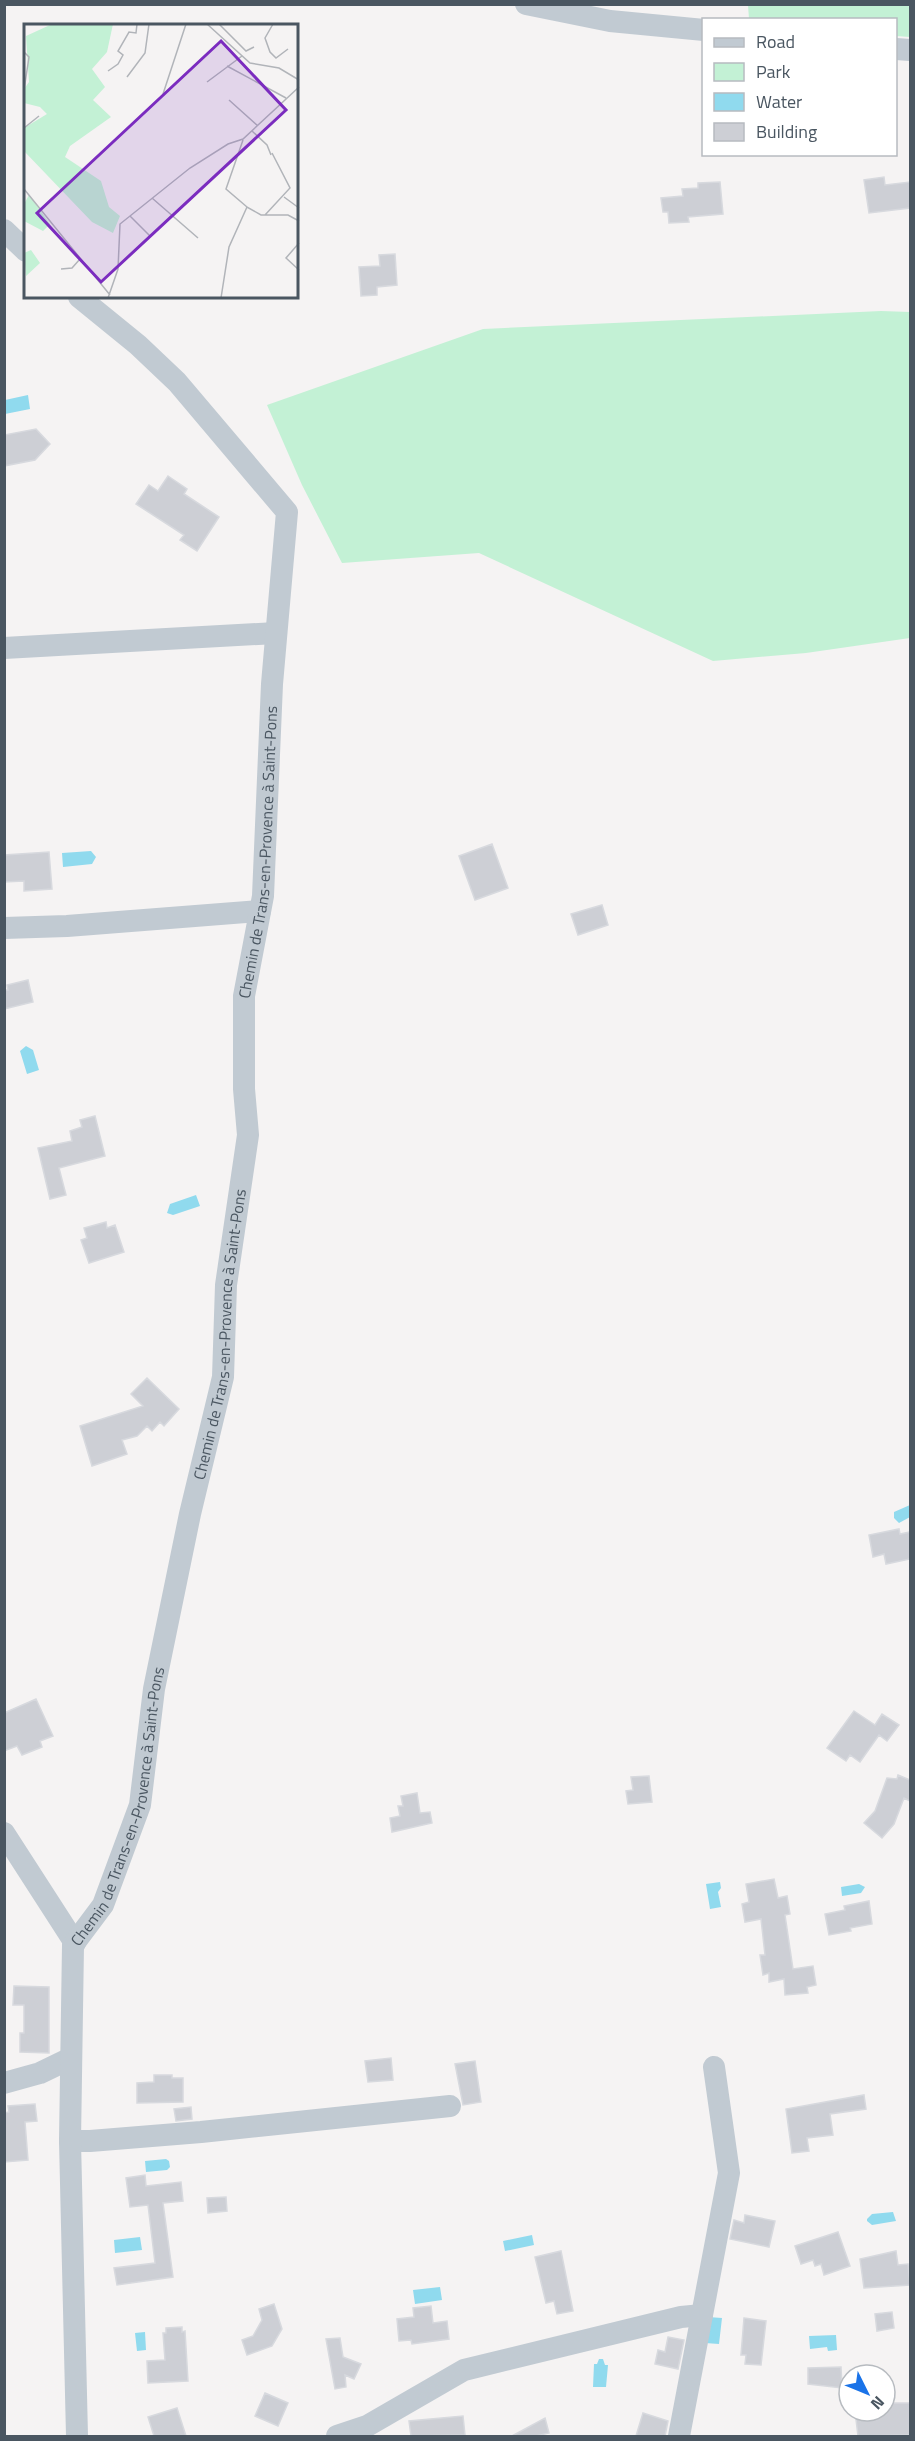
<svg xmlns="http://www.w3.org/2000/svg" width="915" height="2441" font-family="'Titillium Web',sans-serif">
	<rect width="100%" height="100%" fill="#f5f3f3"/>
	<!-- green -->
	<path fill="#c3f1d5" d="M748 5H910V37L896 36V20L749 19Z
		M881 311 910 312V638L806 653 713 661 479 553 342 563 302 485 267 405 483 329Z"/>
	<!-- water -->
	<path fill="#90daee" d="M28 395 30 409 5 414V400Z
		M91 851 96 857 92 864 63 867 62 853Z
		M26 1046 33 1050 39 1070 27 1074 20 1051Z
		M196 1195 200 1206 173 1215 167 1213 170 1204Z
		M910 1505V1517L899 1523 894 1518V1512Z
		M720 1882 721 1888 718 1892 721 1907 710 1909 706 1884Z
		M859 1884 865 1887 861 1893 842 1896 841 1887Z
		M166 2159 169 2161 170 2167 167 2170 146 2172 145 2161Z
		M893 2212 896 2221 872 2225 867 2221V2219L872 2214Z
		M532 2235 534 2245 505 2251 503 2241Z
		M140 2237 142 2250 115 2253 114 2240Z
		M440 2287 442 2300 415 2304 413 2290Z
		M708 2317 722 2318 719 2344 705 2343Z
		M145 2332 146 2350 137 2351 135 2333Z
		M836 2335 837 2350 828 2351 827 2347 810 2349 809 2336Z
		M599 2359H603L605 2365H608L606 2387H593L594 2364H597Z"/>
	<!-- building -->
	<path fill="#cdcfd5" stroke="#d7d9de" stroke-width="1.5" d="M884 177 885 185 910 182V208L869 213 864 180Z
		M720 182 723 214 688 217 689 222 669 223 668 212H663L661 198 683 196 682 189 698 188V183Z
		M395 254 397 285 377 287V295L361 296 359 267 380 266 379 255Z
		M36 429 50 444 35 460 4 466V435Z
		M168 476 187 489 184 494 219 517 197 551 180 540 184 535 136 504 149 485 158 491Z
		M492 844 508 888 475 900 459 856Z
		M49 852 52 889 24 891V881L4 882V855Z
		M602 905 608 925 578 935 571 914Z
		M28 980 33 1002 4 1009V990H8L7 985Z
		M95 1116 105 1156 59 1168 66 1195 50 1199 38 1148 72 1141 70 1131 82 1127 80 1120Z
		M106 1222 107 1228 115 1225 124 1252 89 1263 81 1240 87 1238 84 1228Z
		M147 1378 179 1409 164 1426 160 1422 152 1431 147 1426 137 1436 122 1440 127 1454 92 1466 80 1426 143 1406 131 1394Z
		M899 1529 900 1534 910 1532V1559L886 1564 884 1554 873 1557 869 1535Z
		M36 1699 53 1736 40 1741 42 1747 22 1755 17 1746 4 1751V1713Z
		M854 1711 875 1725 882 1714 899 1725 887 1741 879 1735 860 1762 850 1755 846 1761 827 1748Z
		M898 1775 910 1780V1801L904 1798 894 1824 882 1838 864 1823 875 1811 887 1778 897 1779Z
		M649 1776 652 1802 628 1804 626 1791 633 1790 631 1777Z
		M417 1793 420 1813 430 1812 432 1823 392 1832 390 1818 400 1816 398 1806H403L401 1796Z
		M774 1879 778 1898 787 1896 790 1914 785 1915 793 1969 813 1966 816 1985 807 1987 808 1993 785 1995 784 1979 769 1982V1973L763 1975 760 1955H765L761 1919 745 1922 742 1904 749 1902 746 1884Z
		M869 1901 872 1924 850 1928 851 1931 829 1935 825 1914 845 1910 844 1906Z
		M14 1986 49 1987V2053L20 2052V2033H24V2005H13Z
		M391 2058 393 2080 368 2082 365 2061Z
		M475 2061 481 2102 463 2105 455 2064Z
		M154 2075H172V2078H183V2102L137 2103V2083L154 2082Z
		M864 2095 866 2109 830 2114 833 2135 807 2138 809 2151 792 2153 786 2109Z
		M35 2104 37 2121 25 2122 28 2160 4 2162V2113L9 2112 8 2106Z
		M191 2107 192 2119 176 2121 174 2109Z
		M145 2175 146 2186 181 2182 183 2201 163 2203 173 2277 117 2285 114 2268 155 2263 148 2205 130 2207 126 2178Z
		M226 2197 227 2211 208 2213 207 2198Z
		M745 2215 775 2221 769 2247 730 2239 734 2220 744 2223Z
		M838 2232 850 2266 824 2275 821 2264 815 2266 813 2260 801 2264 795 2246Z
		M561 2251 573 2311 557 2314 554 2301 546 2303 535 2257Z
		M896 2251 898 2265 908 2264 910 2285 864 2288 860 2259Z
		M274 2304 282 2329 272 2346 247 2355 242 2340 253 2336 262 2320 259 2309Z
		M431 2306 433 2323 447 2321 449 2339 412 2344 411 2340 399 2341 397 2319 414 2317 413 2308Z
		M892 2312 894 2328 877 2331 875 2314Z
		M744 2318 766 2321 761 2365 745 2364 746 2355H741Z
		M182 2327V2332L185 2331 188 2381 148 2383 147 2361 165 2360 163 2333H166V2328Z
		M668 2337 684 2340 678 2369 655 2364 658 2350 665 2352Z
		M340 2338 343 2357 361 2364 354 2379 345 2375 346 2387 335 2389 326 2339Z
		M841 2367 842 2388 808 2384V2368Z
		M265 2393 288 2403 278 2426 255 2416Z
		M885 2403H910V2435L858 2436 855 2411H885Z
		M177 2408 186 2436H154L148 2417Z
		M643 2413 668 2421 665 2436H636Z
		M463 2416 465 2435 411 2436 409 2421Z
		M545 2418 549 2433 536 2436H512Z"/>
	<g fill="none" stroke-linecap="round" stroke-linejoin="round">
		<!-- minor -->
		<g stroke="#c1cad2" stroke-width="22">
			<path d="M526 4 610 21 704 30"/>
			<path d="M896 49 910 50"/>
			<path d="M4 230 26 251"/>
			<path d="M4 648 276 633"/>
			<path d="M4 928 67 926 260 911"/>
			<path d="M4 1833 75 1943"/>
			<path d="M4 2083 40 2073 71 2058"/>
			<path d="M70 2141H90L201 2132 450 2106"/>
			<path id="s1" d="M77 2436 70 2141 73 1945 103 1905 140 1805 154 1689 190 1514 223 1377 226 1285 248 1135 244 1089V996L263 896 272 684 287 512 177 382 138 345 79 297"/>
			<path d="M337 2436 367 2426 464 2370 681 2317 702 2315"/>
			<path d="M679 2436 729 2173 714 2067"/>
		</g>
	</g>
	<g text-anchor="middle" stroke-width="4.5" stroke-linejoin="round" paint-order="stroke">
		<!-- street labels -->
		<g font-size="16" fill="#4a5661" stroke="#fff">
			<text dy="6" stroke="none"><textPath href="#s1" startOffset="1612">Chemin de Trans-en-Provence à Saint-Pons</textPath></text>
			<text dy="6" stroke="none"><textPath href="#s1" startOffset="1126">Chemin de Trans-en-Provence à Saint-Pons</textPath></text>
			<text dy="6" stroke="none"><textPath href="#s1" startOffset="640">Chemin de Trans-en-Provence à Saint-Pons</textPath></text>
		</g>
	</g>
	<!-- overview -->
	<g transform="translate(24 24)">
		<rect width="274" height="274" fill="#f5f3f3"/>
		<path d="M89 0 83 28 68 45 81 63 69 76 87 93 46 122 41 133 77 157 85 183 96 192 89 209 68 198 0 127V104L23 90 16 83 0 79V65L5 58 2 12 26 1ZM5 171 26 200 19 207 0 197V180ZM7 226 16 239 2 252 0 229Z" fill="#c3f1d5"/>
		<path fill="none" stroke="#b1b4b9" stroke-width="1.5" d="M183 0 226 39 255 44 275 56M195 0 222 27 230 23M249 0 241 14 246 28 252 34 264 25M0 28 5 33 0 66M203 42 262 74M84 47 94 40 99 31 94 27 105 8 112 9 113 0M103 53 121 29 125 0M183 58 218 32M139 70 162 0M205 76 234 102M0 104 15 92M228 107 243 121 247 131M219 116 202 165 223 183M0 165 86 271M260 173 275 184M128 174 174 214M241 191 266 164 248 129M106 192 126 212M275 219 262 234 275 246M37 245 48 244 56 235M84 274 94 245 96 200 166 144 204 120 219 115 275 63M197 274 205 223 223 183 237 191H264L275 197"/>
		<path fill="#7b2cbf" fill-opacity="0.15" stroke="#7b2cbf" stroke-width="3" d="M197 17 262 86 77 258 13 189Z"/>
		<rect width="274" height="274" fill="none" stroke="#4a5661" stroke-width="3"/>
	</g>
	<!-- border -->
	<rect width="915" height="2441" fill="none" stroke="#4a5661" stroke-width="12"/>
	<!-- legend -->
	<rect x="702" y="18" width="195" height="138" fill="#ffffff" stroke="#b7bbc0" stroke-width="1.5"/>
	<rect x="714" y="38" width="30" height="9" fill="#c1cad2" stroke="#b7bbc0" stroke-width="1.5"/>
	<text x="756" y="48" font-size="18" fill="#4a5661">Road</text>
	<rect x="714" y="63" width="30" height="18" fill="#c3f1d5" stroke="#b7bbc0" stroke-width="1.5"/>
	<text x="756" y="78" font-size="18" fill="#4a5661">Park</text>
	<rect x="714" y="93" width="30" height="18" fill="#90daee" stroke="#b7bbc0" stroke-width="1.5"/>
	<text x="756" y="108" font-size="18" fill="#4a5661">Water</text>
	<rect x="714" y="123" width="30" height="18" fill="#cdcfd5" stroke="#b7bbc0" stroke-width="1.5"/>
	<text x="756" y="138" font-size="18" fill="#4a5661">Building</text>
	<!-- north arrow -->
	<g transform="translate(867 2393) rotate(133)"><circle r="28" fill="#ffffff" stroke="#b7bbc0" stroke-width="1.5"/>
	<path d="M0-4.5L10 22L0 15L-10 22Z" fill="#1a73e8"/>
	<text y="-9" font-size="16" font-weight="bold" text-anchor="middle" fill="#4a5661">N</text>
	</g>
</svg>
